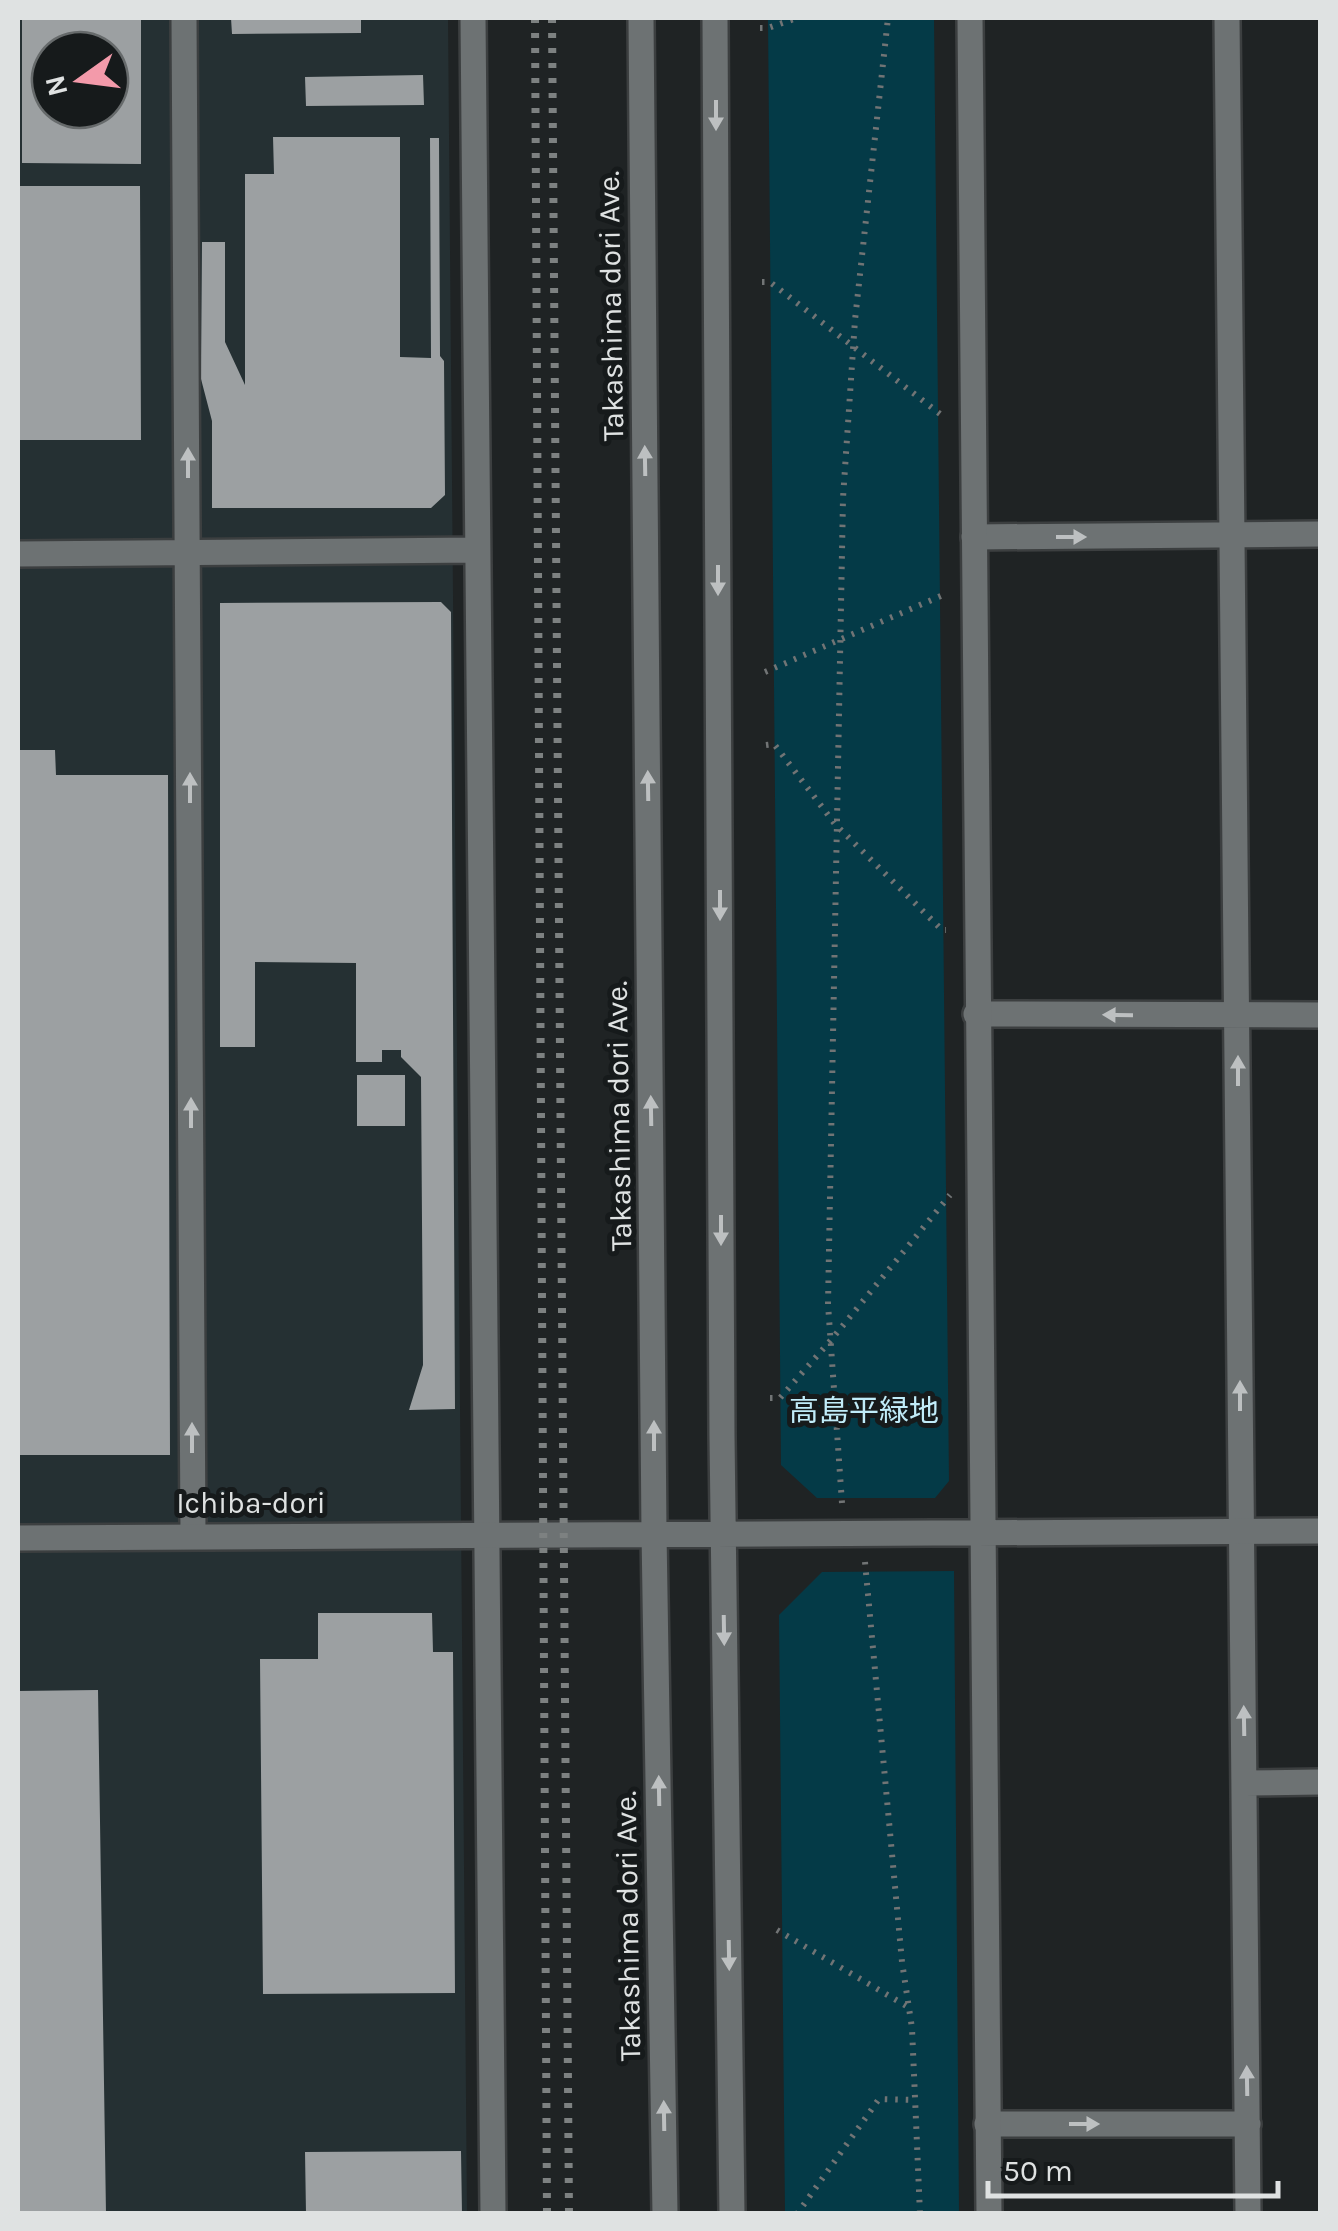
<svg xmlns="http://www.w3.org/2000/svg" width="1338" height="2231" font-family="Karla,'Noto Sans JP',sans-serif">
	<rect width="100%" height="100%" fill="#1f2324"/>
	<!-- built -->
	<path fill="#253033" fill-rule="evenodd" d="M18 18H448L467 2213H18ZM50 50H110V110H50Z"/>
	<!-- green -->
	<path fill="#043a47" d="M768 18H934L949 1481 935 1498H817L781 1465Z
		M954 1571 959 2213H785L779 1615 822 1572Z"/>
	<!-- building -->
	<path fill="#9ca0a2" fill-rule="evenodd" d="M22 18H141V164L22 163ZM50 50H110V110H50Z
		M231 18H361V33L232 34Z
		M423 75 424 105 306 106 305 77Z
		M273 137H400V357L431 358 430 138H439L440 356 444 361 445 495 431 508H212V421L201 379 202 242H225V342L245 385V174H274Z
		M18 186H140L141 440H18Z
		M441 602 451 612 455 1409 409 1410 423 1365 421 1077 401 1057V1050H382V1062H356V963L255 962V1047H220V603Z
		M20 750H55L56 775H168L170 1455H18Z
		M357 1075H405V1126H357Z
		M318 1613H432L433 1652H453L455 1993 263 1994 260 1659H318Z
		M98 1690 106 2214H18V1691Z
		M461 2151 462 2214H306L305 2152Z"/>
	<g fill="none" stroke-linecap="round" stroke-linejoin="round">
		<!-- street casing -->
		<g stroke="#3c3f40" stroke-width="30">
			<path id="street" d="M184 18 193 1535
				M473 18 493 2214
				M1227 18 1248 2214
				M974 537 1320 534
				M18 554 477 550
				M976 1014 1320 1015
				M1244 1783 1320 1782
				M987 2124H1248"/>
		</g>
		<!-- secondary casing -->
		<g stroke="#3c3f40" stroke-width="30">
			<path id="secondary" d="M641 18 654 1533 665 2214
				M715 18 722 1436 732 2214
				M970 18 989 2214
				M18 1538 1320 1531"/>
		</g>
		<!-- path -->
		<path stroke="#717475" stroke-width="6" stroke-dasharray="2.5 8" stroke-linecap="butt" d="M760 28H768L797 18
			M762 282H770L944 417
			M765 672 943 595
			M766 745 774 744 835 824 942 930H946
			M770 1398H780L831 1340 950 1195
			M842 1503 828 1304 843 498 855 320 888 18
			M865 1562 902 1962 912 2028 920 2214
			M777 1930 908 2007
			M797 2214 879 2099 915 2100"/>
		<!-- street -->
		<use href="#street" stroke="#6d7273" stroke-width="25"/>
		<!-- secondary -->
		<use href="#secondary" stroke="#6d7273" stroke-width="25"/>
		<!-- rail -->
		<path stroke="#7d8181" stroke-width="8" stroke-dasharray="5 10" stroke-linecap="butt" d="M535 18 547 2214
			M552 18 569 2214"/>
	</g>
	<!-- one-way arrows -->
	<defs><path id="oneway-solid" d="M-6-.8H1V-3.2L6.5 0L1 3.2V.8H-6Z" transform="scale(2.5)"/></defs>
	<g fill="#bdc0c1">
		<use href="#oneway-solid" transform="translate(716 115) rotate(90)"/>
		<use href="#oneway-solid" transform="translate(645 461) rotate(-91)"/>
		<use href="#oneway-solid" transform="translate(188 463) rotate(-90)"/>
		<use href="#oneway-solid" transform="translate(1071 537)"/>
		<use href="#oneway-solid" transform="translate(718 580) rotate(90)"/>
		<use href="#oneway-solid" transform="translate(648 786) rotate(-91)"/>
		<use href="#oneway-solid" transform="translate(190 788) rotate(-90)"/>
		<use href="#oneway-solid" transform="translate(720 905) rotate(90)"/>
		<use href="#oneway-solid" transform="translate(1118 1015) rotate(-179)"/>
		<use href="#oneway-solid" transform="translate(1238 1071) rotate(-90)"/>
		<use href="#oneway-solid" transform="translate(651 1111) rotate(-91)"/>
		<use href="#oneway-solid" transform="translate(191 1113) rotate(-90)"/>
		<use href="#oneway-solid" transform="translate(721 1230) rotate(90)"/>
		<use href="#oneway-solid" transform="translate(1240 1396) rotate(-90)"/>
		<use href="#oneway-solid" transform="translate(654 1436) rotate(-90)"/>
		<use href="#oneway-solid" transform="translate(192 1438) rotate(-90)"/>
		<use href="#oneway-solid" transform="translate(724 1630) rotate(89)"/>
		<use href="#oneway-solid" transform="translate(1244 1721) rotate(-91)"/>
		<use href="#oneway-solid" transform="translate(659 1791) rotate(-91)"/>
		<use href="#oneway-solid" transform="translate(729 1955) rotate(89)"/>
		<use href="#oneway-solid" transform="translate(1247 2081) rotate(-91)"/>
		<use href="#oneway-solid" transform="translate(664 2116) rotate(-91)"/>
		<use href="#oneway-solid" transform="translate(1084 2124)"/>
	</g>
	<g text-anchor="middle" stroke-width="10" stroke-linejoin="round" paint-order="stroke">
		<!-- street labels -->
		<g font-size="30" fill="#dfe2e2" stroke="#161a1b">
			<text transform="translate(611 306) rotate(-91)" y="10">Takashima dori Ave.</text>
			<text transform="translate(619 1116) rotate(-91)" y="10">Takashima dori Ave.</text>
			<text x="251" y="1513">Ichiba-dori</text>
			<text transform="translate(628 1926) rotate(-91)" y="10">Takashima dori Ave.</text>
		</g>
		<!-- park labels -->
		<g font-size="30" fill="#c1ecf9" stroke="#161a1b">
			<text x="864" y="1421">高島平緑地</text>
		</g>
	</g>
	<!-- border -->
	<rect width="1338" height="2231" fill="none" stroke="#dfe2e2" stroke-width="40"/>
	<!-- north arrow -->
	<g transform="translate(80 80) rotate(256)"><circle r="48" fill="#161a1b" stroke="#666a6b" stroke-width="2.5"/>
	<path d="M0-8L18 38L0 25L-18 38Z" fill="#f39aaa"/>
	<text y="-15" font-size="28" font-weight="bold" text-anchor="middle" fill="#dfe2e2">N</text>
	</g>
	<!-- scale -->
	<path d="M988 2181v15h290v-15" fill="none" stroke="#dfe2e2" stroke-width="5"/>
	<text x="1003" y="2181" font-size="30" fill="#dfe2e2" stroke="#161a1b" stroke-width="8" paint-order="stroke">50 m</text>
</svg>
